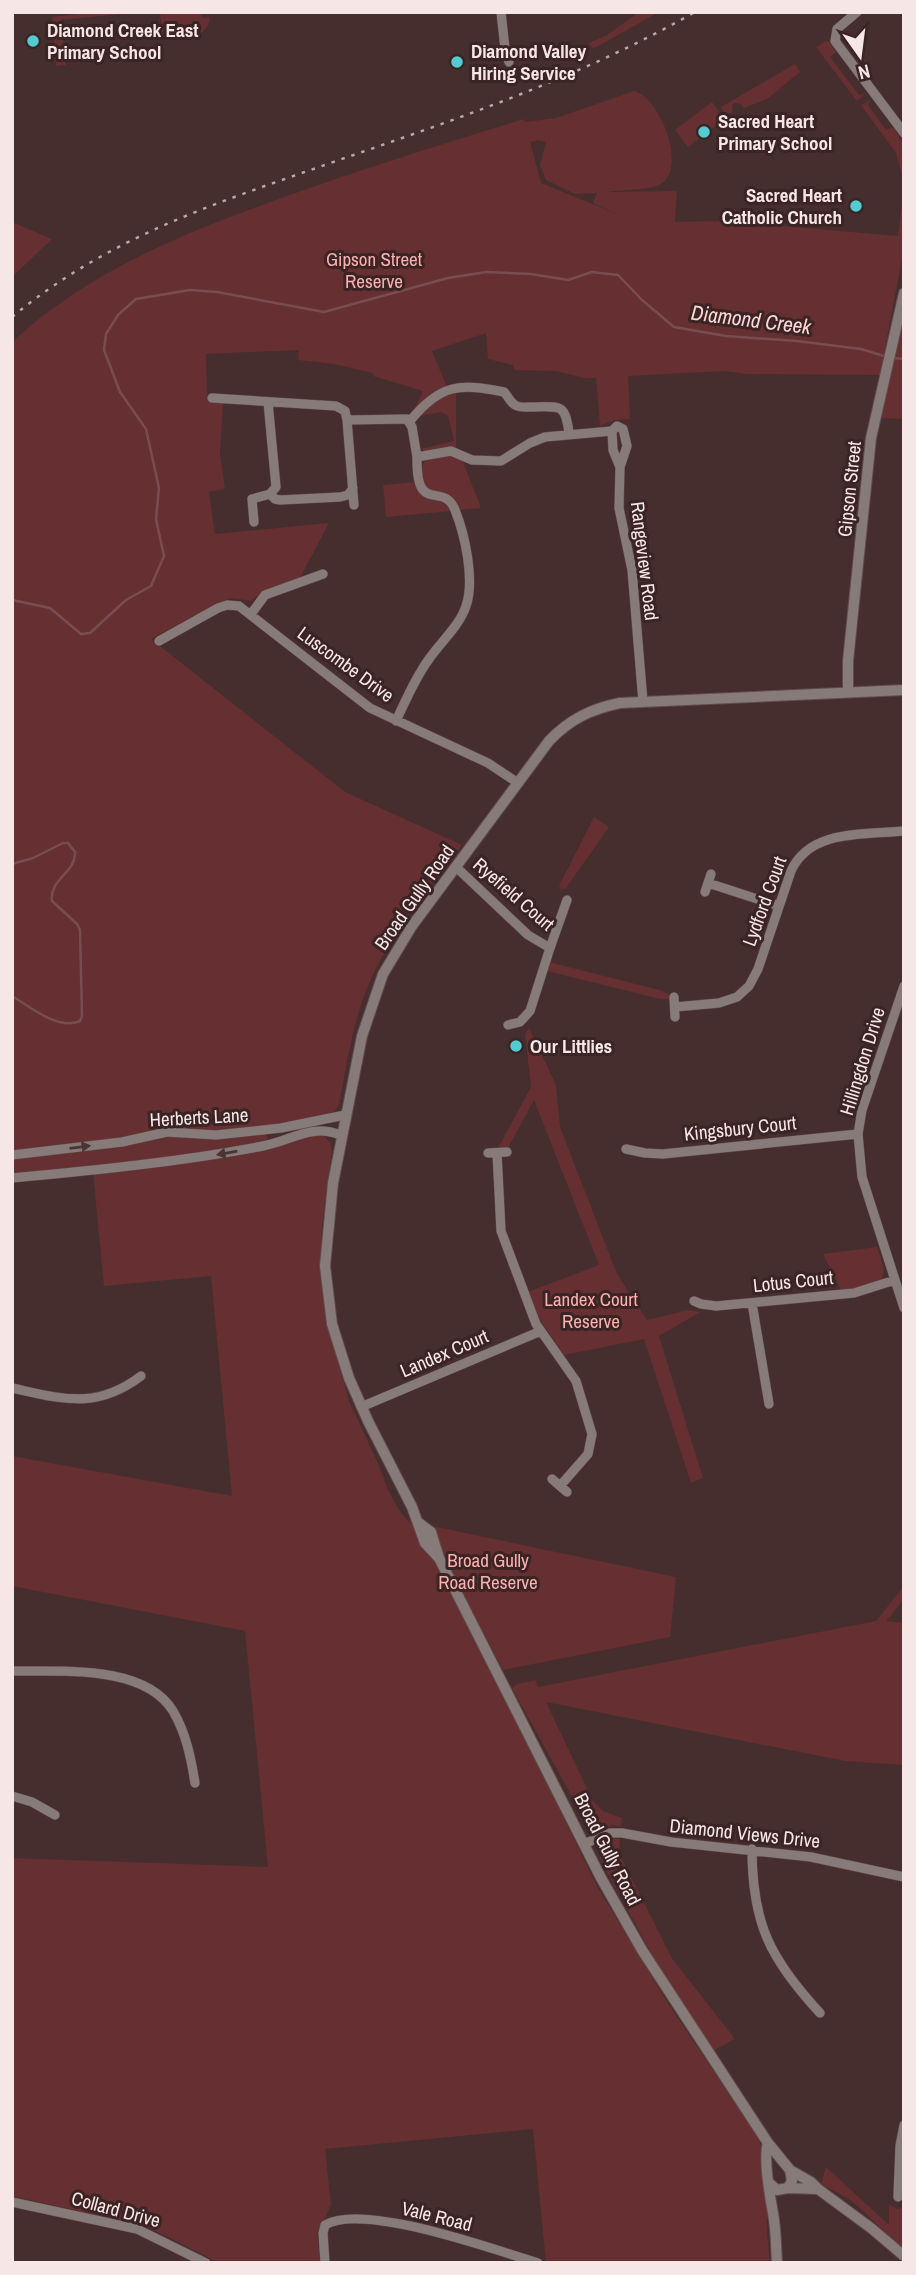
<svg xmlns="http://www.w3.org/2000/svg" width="916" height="2275" font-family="'Archivo Narrow',sans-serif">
	<rect width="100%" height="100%" fill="#462e2e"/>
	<!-- green -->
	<path fill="#662f32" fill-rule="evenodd" d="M94 12H140L61 20 66 65 56 66 52 17Z
		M160 12H201L202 18 210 17C208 41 180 37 163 39Z
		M639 12H659L593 49 589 43 607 35Z
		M826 41 829 42 836 52 830 57 859 95 866 93 857 101 816 47Z
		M795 64 800 72 767 99 744 108 741 104 735 103 732 105 733 113H724L721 107Z
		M634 91C659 96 688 167 661 184 650 191 621 189 608 192L677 191 675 221 671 222 723 221 898 236 904 190V248L880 375 746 374 725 371 628 376 630 419 615 420 600 426 596 378H584L556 371 514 370 513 365 488 359 486 333 432 351 447 387 428 396 414 410 423 391 373 376V373L334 364 298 360 299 350 206 354 207 401 223 403 220 453 225 489 209 492 215 534 329 523 300 578 261 593 251 601 232 598 219 602 151 639 345 792 462 845C429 888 393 930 371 979 353 1019 347 1063 339 1105L333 1113 265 1134 268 1138 266 1142 196 1155 12 1175V342C90 270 188 231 287 196 365 168 444 144 524 119L525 122 556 118ZM538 140 546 142 540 165 546 180 575 194 597 193 593 203 617 214 541 183 530 142Z
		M871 100 868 105 886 130 894 127 904 146V183L896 153 861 105Z
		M712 102 725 119 688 147 675 130Z
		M12 222 52 239 12 277Z
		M904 314V419L880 418Z
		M456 391V449L424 451 421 449 454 441 448 416 441 412 419 416 414 421 429 403Z
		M450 454 460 458 463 462 481 508 459 510 453 499 428 490C423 481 419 470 425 461Z
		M415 482 423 497 442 502 451 511 386 517 383 485Z
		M594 817 609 827 566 888 561 890 559 886Z
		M549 962 663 991 670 996V999H660L547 971Z
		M529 1028 556 1085 560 1127 617 1274 647 1320 688 1310 700 1312 659 1336 703 1478 691 1483 644 1339 564 1355 540 1320 528 1292 599 1265 534 1100 508 1148H498L531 1087 525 1034Z
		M322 1134 330 1142 332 1150 322 1225 321 1274 325 1316 349 1401 378 1463 388 1490 401 1513 415 1528 434 1558 521 1728 595 1883 669 2005 758 2137C768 2162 767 2192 767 2219 766 2233 769 2248 770 2263H546L533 2129 325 2149 331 2204 326 2217 321 2222 317 2231 320 2263H219L146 2226 12 2196V1858L268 1867 245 1631 12 1586V1456L232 1496 211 1276 104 1286 93 1173Z
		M877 1247 884 1269 882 1279 854 1289 841 1290 823 1254Z
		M427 1525 676 1577 670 1637 503 1670Z
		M904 1586V1599L886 1621 904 1623V1765L845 1761 546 1702 593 1801 603 1811 622 1818 621 1826 613 1825 595 1829 586 1822 512 1688 517 1684 535 1680 538 1687 876 1621Z
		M613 1838 620 1839 619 1853 671 1957 735 2039 713 2051 661 1971 600 1859 602 1844Z
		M826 2167 889 2225V2204L897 2209 904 2208V2250C885 2234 870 2215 850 2200 841 2193 830 2190 821 2184Z"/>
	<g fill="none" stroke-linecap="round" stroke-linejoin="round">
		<!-- stream -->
		<path stroke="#784d52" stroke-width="2.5" d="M893 358 904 359
			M12 600 50 608 81 634 90 633 126 600 151 586 164 556 156 519 159 488 146 429 120 392 104 350 106 334 118 315 136 299 190 290 217 292 324 312 448 278 486 272 531 274 568 280 592 272 618 275 642 300 674 327 726 336 797 341 861 349 887 357
			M12 864 33 858 63 843H68L75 852C76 873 49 879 52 901L77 924 80 930 82 1016 80 1021C59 1031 30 1007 12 996"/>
		<!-- minor casing -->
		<g stroke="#624b4b" stroke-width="10">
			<path id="minor" d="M501 12 505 49 509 62
				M857 12 837 29 835 41 904 133
				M212 398 336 406 345 411 347 420 407 419 412 427 417 457 451 451 472 460 501 461 530 443 545 437 612 431
				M347 420 354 505
				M410 421C440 384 459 383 504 392 508 396 510 402 515 405 519 408 526 407 531 407 560 407 565 402 569 433
				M620 467 613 450 612 431 617 426 623 429 627 446 620 467 619 508 632 570 643 702
				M270 494 275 499 280 500 340 497 348 495 353 488
				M254 522 252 499 270 494 276 487 268 402
				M251 614 265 595 323 574
				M159 641 218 608 227 605 239 606 370 708 488 763 518 783
				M396 721C406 700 415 678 429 659 441 642 460 625 466 606 475 580 465 535 455 510 443 480 416 517 417 457
				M456 867 528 935 550 948 530 1011 520 1022 508 1025
				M708 883 779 906
				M705 892 711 874
				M550 948 567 900
				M904 986 862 1110 858 1134 862 1177 904 1308
				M674 997 675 1017
				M675 1007 719 1003 737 997 749 986 758 969 791 871C810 829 864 835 904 831
				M626 1149 645 1153 663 1154 858 1134
				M488 1153 507 1152
				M497 1153 501 1231 536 1324 576 1381 592 1434 588 1454 560 1486
				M12 1155 122 1142 167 1132 216 1135 281 1128 345 1115
				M12 1178C96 1170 180 1162 263 1146 290 1141 313 1123 340 1135
				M694 1301 701 1304 716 1306 854 1293 895 1280
				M752 1303 769 1404
				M12 1388C63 1399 96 1410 141 1376
				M361 1407 541 1331
				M552 1479 567 1492
				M12 1671C60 1672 144 1664 173 1711 186 1733 191 1758 195 1783
				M12 1796 32 1802 55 1815
				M584 1844 610 1833H622L671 1842 811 1857 904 1877
				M752 1849C752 1923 770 1959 820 2013
				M898 2197 900 2146 904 2125
				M12 2202 137 2229 206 2263
				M325 2263 323 2233 325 2225C363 2202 495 2250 538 2263"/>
		</g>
		<!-- tertiary casing -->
		<g stroke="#624b4b" stroke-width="12">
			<path id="tertiary" d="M848 692V661L871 438 904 293
				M419 1523 431 1532 439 1558 601 1878 642 1950 768 2143 790 2170 811 2182 818 2189 871 2228 904 2256
				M439 1558 425 1543 412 1507 368 1421 349 1378 332 1324 325 1266 333 1183 362 1036 383 974 412 926 549 741C570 719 591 709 620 703L904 690
				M768 2143C763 2158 770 2197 773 2213 776 2229 776 2247 777 2263
				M768 2182 777 2190 788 2188 792 2181 790 2170
				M788 2188 818 2189"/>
		</g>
		<!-- minor -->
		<use href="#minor" stroke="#877b7a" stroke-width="9"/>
		<!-- tertiary -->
		<use href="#tertiary" stroke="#877b7a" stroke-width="10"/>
		<!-- rail -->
		<path stroke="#baa6a6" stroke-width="2.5" stroke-dasharray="3.5 7" stroke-linecap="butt" d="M12 317C111 235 220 202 339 160 460 118 583 76 695 12"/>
	</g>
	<!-- one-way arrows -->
	<defs><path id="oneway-solid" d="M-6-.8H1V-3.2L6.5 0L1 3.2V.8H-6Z" transform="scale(1.75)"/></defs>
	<g fill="#4a3535">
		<use href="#oneway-solid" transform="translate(80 1147) rotate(-7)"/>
		<use href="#oneway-solid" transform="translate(227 1153) rotate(170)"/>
	</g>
	<!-- markers -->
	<g fill="#52ccd0" stroke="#3b2424" stroke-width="2.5">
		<circle cx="33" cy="41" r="7"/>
		<circle cx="457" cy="62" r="7"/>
		<circle cx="704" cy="132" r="7"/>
		<circle cx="856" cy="206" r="7"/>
		<circle cx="516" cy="1046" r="7"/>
	</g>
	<g text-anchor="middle" stroke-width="6" stroke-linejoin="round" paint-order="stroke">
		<!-- poi labels -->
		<g font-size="19" font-weight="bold" fill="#f7e6e6" stroke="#3b2424" text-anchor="start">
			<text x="47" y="37">Diamond Creek East<tspan x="47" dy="22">Primary School</tspan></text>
			<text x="471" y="58">Diamond Valley<tspan x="471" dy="22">Hiring Service</tspan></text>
			<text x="718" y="128">Sacred Heart<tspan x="718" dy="22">Primary School</tspan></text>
			<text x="842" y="202" text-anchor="end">Sacred Heart<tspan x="842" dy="22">Catholic Church</tspan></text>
			<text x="530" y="1053">Our Littlies</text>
		</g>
		<!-- park labels -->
		<g font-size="19" fill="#fcafb0" stroke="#3b2424">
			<text x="374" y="266">Gipson Street<tspan x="374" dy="22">Reserve</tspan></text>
			<text x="591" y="1306">Landex Court<tspan x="591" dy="22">Reserve</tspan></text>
			<text x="488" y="1567">Broad Gully<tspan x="488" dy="22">Road Reserve</tspan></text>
		</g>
		<!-- street labels -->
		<g font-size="19" fill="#f7e6e6" stroke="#3b2424">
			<text transform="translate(849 489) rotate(-84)" y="7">Gipson Street</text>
			<text transform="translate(645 561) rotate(83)" y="7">Rangeview Road</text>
			<text transform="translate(346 664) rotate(36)" y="7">Luscombe Drive</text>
			<text transform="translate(514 894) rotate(41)" y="7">Ryefield Court</text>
			<text transform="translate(414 897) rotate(-55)" y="7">Broad Gully Road</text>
			<text transform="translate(764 901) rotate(-70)" y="7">Lydford Court</text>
			<text transform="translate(862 1061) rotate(-73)" y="7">Hillingdon Drive</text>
			<text transform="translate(199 1117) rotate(-3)" y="7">Herberts Lane</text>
			<text transform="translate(740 1128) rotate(-6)" y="7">Kingsbury Court</text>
			<text transform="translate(793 1281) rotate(-6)" y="7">Lotus Court</text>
			<text transform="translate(444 1353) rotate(-23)" y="7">Landex Court</text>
			<text transform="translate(745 1833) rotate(6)" y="7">Diamond Views Drive</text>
			<text transform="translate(608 1849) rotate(63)" y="7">Broad Gully Road</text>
			<text transform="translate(116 2209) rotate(15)" y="7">Collard Drive</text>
			<text transform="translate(437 2216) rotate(14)" y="7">Vale Road</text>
		</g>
		<!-- water labels -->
		<g font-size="21" font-style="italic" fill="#fed6d6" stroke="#3b2424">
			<text transform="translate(751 320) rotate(7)" y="7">Diamond Creek</text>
		</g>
	</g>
	<!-- border -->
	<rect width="916" height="2275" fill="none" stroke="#f7e6e6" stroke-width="28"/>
	<!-- north arrow -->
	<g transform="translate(860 56) rotate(166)" stroke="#3b2424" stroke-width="5" paint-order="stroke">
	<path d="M0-5L12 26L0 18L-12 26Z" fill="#f7e6e6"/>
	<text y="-10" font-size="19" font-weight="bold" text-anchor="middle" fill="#f7e6e6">N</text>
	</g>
</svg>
